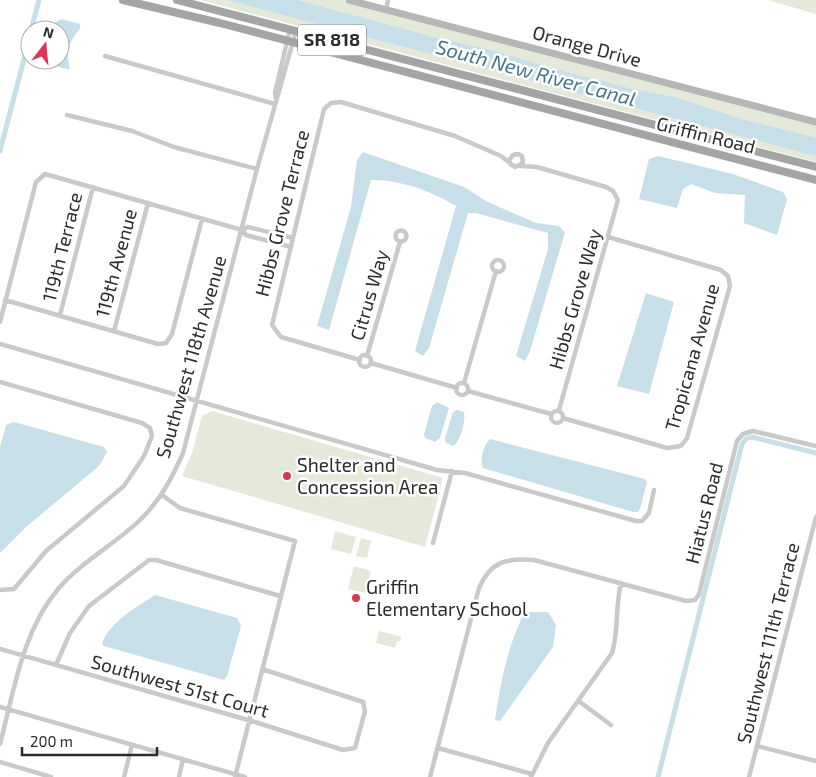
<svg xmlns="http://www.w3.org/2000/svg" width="816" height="777" font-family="'Exo 2',sans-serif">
	<rect width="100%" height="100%" fill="#fff"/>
	<!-- green -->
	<path fill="#e4e9da" d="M200 0H342L816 125V162Z
		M768 0H816V14Z
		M212 411 443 478 425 547 182 476 192 453 202 416Z
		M335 531 356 537 351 554 331 549Z
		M361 538 371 541 367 558 356 556Z
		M354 566 371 571 365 593 348 589Z
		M379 631 402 637 400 641H397L395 648 376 643Z"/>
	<!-- water -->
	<path fill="#c7dfe8" d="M227 0H297L441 39 495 51 555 69 637 90 675 97 745 120 816 138V156Z
		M61 19 80 24V29C68 42 66 53 70 70L49 64 47 60H60V30H54L56 22Z
		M363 152 464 187 486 201 513 213 536 223 559 226 565 232 530 351 525 361 516 356 548 249V233L476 213H468L429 348 423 356 415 351 456 206C432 191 398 179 371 180L329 330 317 326 351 207 357 160Z
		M658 156 733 174 783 192 787 199 777 235 744 223 745 195 715 193 691 184 683 189 677 208 639 199 649 159Z
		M646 293 674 302 649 394 617 386Z
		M437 402 449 408 440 438 435 442 425 438 424 434 432 406Z
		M457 410 464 412C466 420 460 443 453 446L445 442V438L453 412Z
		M14 422 104 447 107 452 99 466 26 527 0 553V447L6 425Z
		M490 439 645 479 647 482 640 509 638 512H633L483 468C479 460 484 444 490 439Z
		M155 595 237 618 241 626 227 676 224 680 104 646 102 644C109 622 137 607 155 595Z
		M525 612H548L556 625 553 647 500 721 495 720C501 682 507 646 525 612Z"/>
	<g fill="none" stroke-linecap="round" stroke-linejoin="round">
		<!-- canal -->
		<path stroke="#c7dfe8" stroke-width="5" d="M31 30 39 0
			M0 151 30 36
			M658 777 742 444 746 439 752 437 816 453"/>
		<!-- street -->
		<path stroke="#c9c9c9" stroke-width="4.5" d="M386 10 388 0
			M105 56 275 104
			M276 99 275 93 290 29
			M67 115 132 131 174 147 257 169
			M520 166 537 167 606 187 613 191 618 200 559 410
			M242 230 248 227 293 238
			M395.5 236a5.5 5.5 0 1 1 11 0a5.5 5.5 0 1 1-11 0Z
			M492 266a6 6 0 1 1 12 0a6 6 0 1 1-12 0Z
			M5 300 158 344 166 343 172 334 202 219
			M60 315 93 187
			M0 322 36 182 45 174 242 230 246 235 291 247
			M114 331 148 203
			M0 344 437 470 465 473 636 521H642L649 513 654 490
			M359 361a6 6 0 1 1 12 0a6 6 0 1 1-12 0Z
			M367 356 400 242
			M360 360 281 337 272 325 324 109 331 103 341 102 455 136 501 156 515 167 523 163 522 156 518 154 513 155 509 160 511 165
			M371 363 457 388
			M0 382 142 423 150 428 152 436 144 456 124 486 46 551 14 589 0 590
			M456 389a6 6 0 1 1 12 0a6 6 0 1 1-12 0Z
			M464 383 496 271
			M468 391 551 414
			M551 417a6 6 0 1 1 12 0a6 6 0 1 1-12 0Z
			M563 418 667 448 681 446 687 438 730 286 728 276 721 270 608 237
			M162 495 180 508 295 541 235 777
			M433 543 452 471
			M0 649 255 722 343 750 355 748 365 711 363 702 262 669
			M56 665 70 633 89 606 149 560H156L280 596
			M580 702 611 725
			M0 707 245 777
			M0 744C14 691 22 632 58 589 82 561 114 545 140 520 160 501 172 478 183 453L257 169 296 31
			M757 746 816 761
			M438 748 532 774
			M0 762 51 777
			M124 777 132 745
			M179 777 183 759
			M430 777 479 588C491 561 506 558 534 560L686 601 695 600 699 594 737 441 743 434 753 431 816 446
			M531 777 548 743 612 653C619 630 615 607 621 583
			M749 777 816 517"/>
		<!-- secondary -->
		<path stroke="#b6b6b6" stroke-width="7" d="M349 0 816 122"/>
		<!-- primary -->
		<path stroke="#a4a4a4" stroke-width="8" d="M123 0 220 23 816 180
			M177 0 816 167"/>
	</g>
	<!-- markers -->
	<g fill="#db3655" stroke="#fff" stroke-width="2">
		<circle cx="287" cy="476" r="5"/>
		<circle cx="356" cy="598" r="5"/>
	</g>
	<g text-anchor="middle" stroke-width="5" stroke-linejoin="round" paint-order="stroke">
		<!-- shield labels -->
		<rect fill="#fff" stroke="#6b6b6b" stroke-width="1" x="298" y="24.5" width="68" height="31" rx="4"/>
		<g font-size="18" font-weight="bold" fill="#2c2c2c">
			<text x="332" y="46">SR 818</text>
		</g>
		<!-- street labels -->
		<g font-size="19" fill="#2c2c2c" stroke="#fff">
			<text transform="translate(587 46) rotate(15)" y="7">Orange Drive</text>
			<text transform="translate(706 135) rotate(14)" y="7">Griffin Road</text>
			<text transform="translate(282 213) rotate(-76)" y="7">Hibbs Grove Terrace</text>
			<text transform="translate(62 247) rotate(-76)" y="7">119th Terrace</text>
			<text transform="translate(116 263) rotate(-75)" y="7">119th Avenue</text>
			<text transform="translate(369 295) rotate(-74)" y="7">Citrus Way</text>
			<text transform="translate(575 299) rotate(-74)" y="7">Hibbs Grove Way</text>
			<text transform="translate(191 357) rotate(-74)" y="7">Southwest 118th Avenue</text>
			<text transform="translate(692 357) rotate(-74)" y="7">Tropicana Avenue</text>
			<text transform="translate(704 513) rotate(-76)" y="7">Hiatus Road</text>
			<text transform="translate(768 643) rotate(-76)" y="7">Southwest 111th Terrace</text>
			<text transform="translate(180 686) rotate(16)" y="7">Southwest 51st Court</text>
		</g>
		<!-- poi labels -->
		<g font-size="19" fill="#2c2c2c" stroke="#fff" text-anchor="start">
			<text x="297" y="472">Shelter and<tspan x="297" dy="22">Concession Area</tspan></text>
			<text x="366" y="594">Griffin<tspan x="366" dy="22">Elementary School</tspan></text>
		</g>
		<!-- water labels -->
		<g font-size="20" font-style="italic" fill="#3f7589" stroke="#fff">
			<text transform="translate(536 73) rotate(15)" y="7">South New River Canal</text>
		</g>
	</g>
	<!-- north arrow -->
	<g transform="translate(45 45) rotate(16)"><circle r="24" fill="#ffffff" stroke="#ababab"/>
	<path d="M0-4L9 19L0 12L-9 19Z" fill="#db3655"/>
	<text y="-8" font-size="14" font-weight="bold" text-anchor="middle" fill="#2c2c2c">N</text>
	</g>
	<!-- scale -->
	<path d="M22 747v8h135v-8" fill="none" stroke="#2c2c2c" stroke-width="2.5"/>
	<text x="30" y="747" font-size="15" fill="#2c2c2c" stroke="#ffffff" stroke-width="4" paint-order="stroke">200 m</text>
</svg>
